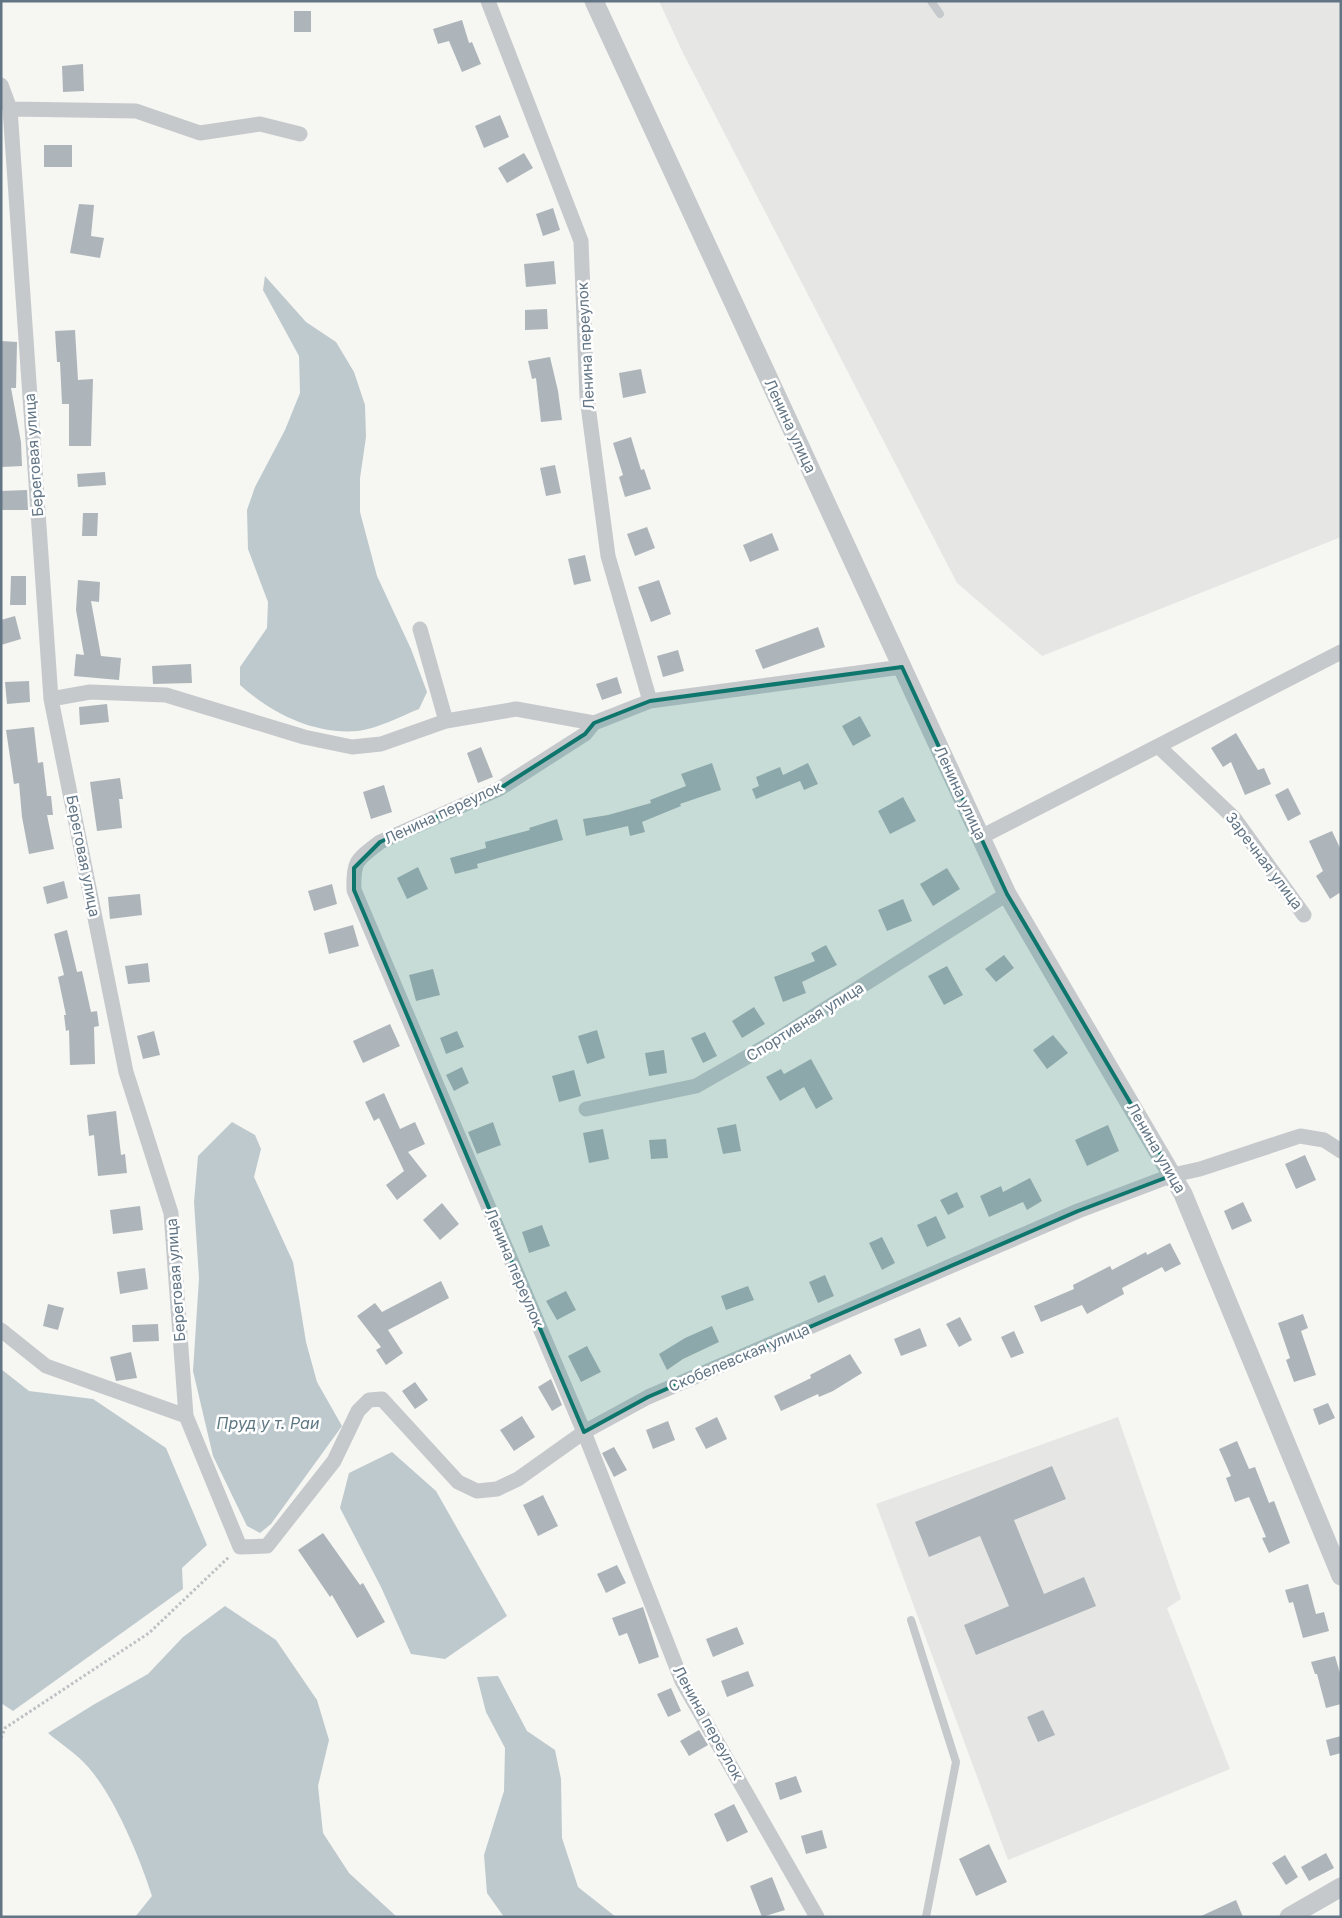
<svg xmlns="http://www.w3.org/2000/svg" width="1342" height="1918" font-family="Inter,sans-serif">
	<rect width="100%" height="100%" fill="#f6f6f2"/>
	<!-- built -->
	<path fill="#e6e7e5" d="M659 1H1341V537L1042 656 957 583 683 53Z
		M1118 1417 1181 1599 1167 1608 1230 1769 1008 1860 876 1504Z"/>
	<!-- water -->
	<path fill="#bec9ce" d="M265 276 306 322 336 342 354 372 365 405 366 437 360 478V512L377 576 411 649 427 692 419 709C399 717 379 728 358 731 314 735 271 713 240 685V667L267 628 268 602 248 549 247 510 255 487 285 430 300 393 299 356 263 290Z
		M232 1122 255 1135 261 1149 254 1177 293 1262 306 1342 317 1382 342 1426 271 1524 260 1533 247 1526 213 1456 193 1371 199 1278 194 1202 198 1156Z
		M1 1369 29 1391 93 1399 166 1448 207 1545 182 1568 183 1589 13 1711 1 1703Z
		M392 1452 436 1491 507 1616 445 1659 411 1654 381 1587 340 1508 349 1473Z
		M225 1606 276 1640 317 1700 329 1740 318 1786 323 1833 349 1873 397 1917H135L152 1896C140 1858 115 1798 89 1768 78 1755 61 1744 48 1733L93 1705 148 1674 183 1637Z
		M498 1676 527 1731 555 1750 561 1779 562 1838 578 1887 616 1917H504L487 1893 484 1855 504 1791 505 1748 486 1712 477 1677Z"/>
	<!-- building -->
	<path fill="#adb5ba" d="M294 11H311V32H294Z
		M462 20 469 43 472 42 481 64 462 72 449 41 438 44 433 29Z
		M83 64 84 91 63 92 62 66Z
		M500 115 509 137 484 148 475 126Z
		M44 145H72V167H44Z
		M524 153 533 168 507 183 498 168Z
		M79 204 94 205 91 236 104 238 100 258 70 253Z
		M553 208 560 230 543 236 536 214Z
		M554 261 556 284 526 287 524 264Z
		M547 309 548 329 525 330V310Z
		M75 330 78 380 93 379 91 446H69V404H62L60 362H57L55 331Z
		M1 341 17 342 16 388H11L21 442 22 466 2 467Z
		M550 357 558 391 562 420 541 422 536 378 532 379 528 361Z
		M641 369 646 393 623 398 619 373Z
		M631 437 641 470 644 469 651 489 625 497 619 477 623 475 613 443Z
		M555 465 561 493 546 496 540 468Z
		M105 472 106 485 78 487 77 474Z
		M27 490 28 510H1V491Z
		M83 513H98L97 536H82Z
		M647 527 655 548 635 556 627 534Z
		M772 533 779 550 750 562 743 545Z
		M585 555 591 581 574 585 568 559Z
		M11 576H26V605H10Z
		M78 580 100 582 99 602 91 601 101 656 121 658 119 680 74 676 76 654 84 655 76 610Z
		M659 580 671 614 651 622 638 587Z
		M15 616 21 639 1 645V620Z
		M818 627 825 647 763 669 755 650Z
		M678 650 684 671 663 677 657 656Z
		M191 664 192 683 153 684 152 666Z
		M617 677 622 693 602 700 596 684Z
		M29 681 30 702 7 704 5 682Z
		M107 704 109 722 80 725 79 707Z
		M860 716 871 736 853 746 842 726Z
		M34 727 38 763 43 762 47 796H51L53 815H47L54 849 29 854 22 817 19 783 14 784 6 730Z
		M1236 733 1258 770 1264 768 1271 784 1245 795 1231 762 1223 767 1211 748Z
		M481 747 493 777 478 783 467 753Z
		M712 763 721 790 680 804 681 806 642 822 645 832 630 836 628 826 586 836 583 819 608 815 651 803 650 800 686 786 681 774Z
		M808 763 818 784 804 790 800 781 756 799 752 789 759 786 756 777 780 767 783 775Z
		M120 778 123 799H119L122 828 97 831 90 782Z
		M384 785 392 812 371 819 363 792Z
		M1288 788 1301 814 1288 821 1275 795Z
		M903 797 916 821 890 834 878 811Z
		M557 819 563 840 477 864 478 868 455 874 450 858 486 848 485 842 530 830 529 828Z
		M1332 831 1341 850V892L1330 899 1316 876 1323 871 1309 841Z
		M418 867 428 889 407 899 397 878Z
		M947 868 960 889 933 906 920 884Z
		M64 881 68 898 47 904 43 887Z
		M332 884 337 904 314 911 308 891Z
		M140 894 142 915 110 919 108 897Z
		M903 899 912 921 887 931 878 910Z
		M353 925 359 946 329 954 324 933Z
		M67 930 77 972 82 971 91 1012 97 1011 99 1026 94 1027 95 1064 70 1065 69 1030 66 1031 64 1015H66L58 977 64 975 54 934Z
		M826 945 837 965 802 982 806 993 783 1002 774 977 815 961 811 953Z
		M1004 955 1014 968 996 982 985 969Z
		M148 963 150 982 128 984 125 966Z
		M947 966 963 995 944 1005 928 976Z
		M433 969 440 995 416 1001 409 975Z
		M754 1007 765 1024 742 1038 732 1021Z
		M390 1024 400 1046 363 1063 353 1041Z
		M597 1030 605 1058 587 1064 578 1036Z
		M154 1031 160 1055 143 1059 137 1036Z
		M457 1031 464 1047 446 1054 440 1038Z
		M705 1032 717 1056 703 1063 691 1038Z
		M1053 1035 1068 1053 1047 1069 1033 1050Z
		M664 1050 667 1073 649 1076 645 1053Z
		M811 1059 833 1099 816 1109 804 1087 780 1101 766 1077 781 1069 784 1074Z
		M462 1067 469 1083 454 1091 446 1075Z
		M574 1070 581 1096 559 1102 552 1076Z
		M384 1093 400 1129 415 1122 425 1144 408 1152 427 1176 397 1200 386 1185 404 1171 379 1118 374 1121 365 1102Z
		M116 1111 121 1155 125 1154 127 1173 98 1176 94 1135 89 1136 87 1115Z
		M493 1122 501 1145 477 1154 468 1132Z
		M736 1124 741 1151 723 1154 717 1128Z
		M1108 1125 1119 1151 1087 1166 1075 1140Z
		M603 1129 609 1159 589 1163 583 1133Z
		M666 1139 668 1158 651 1159 649 1140Z
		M1305 1155 1316 1180 1296 1189 1285 1164Z
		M1030 1178 1042 1201 1027 1210 1023 1202 989 1217 980 1196 1001 1186 1003 1192Z
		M957 1192 964 1207 948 1215 940 1200Z
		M1243 1202 1252 1221 1232 1230 1224 1211Z
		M442 1203 459 1224 440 1240 423 1220Z
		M140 1206 143 1230 113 1234 110 1210Z
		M936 1216 946 1238 927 1247 917 1225Z
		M542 1225 550 1246 529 1253 522 1232Z
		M882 1237 895 1263 882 1270 869 1243Z
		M1170 1243 1181 1264 1165 1272 1162 1267 1122 1288 1124 1294 1087 1314 1082 1305 1041 1322 1034 1306 1074 1289 1073 1285 1110 1266 1112 1270 1146 1252 1147 1255Z
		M145 1268 148 1289 120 1294 117 1272Z
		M825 1275 834 1296 818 1303 809 1282Z
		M441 1281 449 1298 388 1330 403 1353 386 1365 376 1350 381 1347 357 1316 375 1303 382 1312Z
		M748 1286 754 1300 726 1310 721 1296Z
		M566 1291 576 1310 557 1320 546 1301Z
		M48 1304 64 1308 58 1330 43 1326Z
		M1303 1314 1308 1328 1301 1331 1316 1375 1294 1382 1286 1360 1290 1358 1278 1323Z
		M960 1317 972 1340 959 1347 946 1324Z
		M158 1324 159 1341 133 1342 132 1325Z
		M712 1326 719 1342 683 1359 667 1370 659 1354 685 1338Z
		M920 1328 927 1346 901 1356 894 1339Z
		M1014 1331 1024 1353 1011 1358 1001 1337Z
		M587 1346 601 1372 581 1382 568 1356Z
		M131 1352 137 1378 116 1381 110 1357Z
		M850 1354 862 1373 833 1391 819 1397 818 1394 781 1411 774 1396 811 1378 810 1375Z
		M551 1379 562 1405 552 1411 538 1387Z
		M415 1382 428 1400 415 1409 402 1391Z
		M1328 1403 1335 1418 1319 1425 1313 1409Z
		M522 1416 535 1437 514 1451 500 1430Z
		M717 1417 727 1439 706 1449 695 1428Z
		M668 1421 675 1440 653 1449 646 1430Z
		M1237 1441 1249 1469 1255 1467 1269 1503 1274 1501 1290 1543 1269 1553 1262 1538 1266 1537 1249 1497 1235 1502 1226 1478 1231 1476 1219 1449Z
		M614 1447 627 1470 614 1477 602 1453Z
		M1052 1466 1066 1499 1014 1520 1044 1594 1084 1577 1096 1606 976 1655 964 1625 1009 1606 980 1536 929 1557 915 1522Z
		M543 1495 558 1526 538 1536 523 1505Z
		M323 1533 360 1585 363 1583 385 1622 357 1638 332 1595 330 1597 298 1550Z
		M617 1565 626 1583 606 1593 597 1574Z
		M1308 1584 1316 1614 1324 1612 1329 1631 1303 1638 1293 1602 1289 1603 1285 1590Z
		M643 1607 659 1657 639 1664 627 1633 619 1636 612 1618Z
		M737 1627 744 1644 713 1657 706 1639Z
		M1335 1656 1341 1677V1704L1326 1708 1317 1674H1315L1311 1662Z
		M748 1671 754 1686 727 1697 721 1681Z
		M671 1688 681 1711 668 1717 657 1694Z
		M1043 1710 1055 1735 1038 1742 1027 1717Z
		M699 1730 708 1745 689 1756 680 1741Z
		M1341 1736V1753L1330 1756 1326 1740Z
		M796 1776 802 1792 780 1800 775 1783Z
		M734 1804 748 1832 727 1842 714 1814Z
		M822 1830 827 1848 806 1854 801 1836Z
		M989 1844 1007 1882 976 1896 959 1859Z
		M1326 1853 1334 1868 1309 1881 1301 1867Z
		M1285 1855 1298 1877 1286 1885 1272 1863Z
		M772 1877 785 1910 762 1917 750 1886Z
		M1236 1900 1243 1917H1199Z"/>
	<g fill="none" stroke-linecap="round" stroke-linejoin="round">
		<!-- path -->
		<path stroke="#bec1c3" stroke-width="3" stroke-dasharray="2.5 2.5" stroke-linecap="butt" d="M1 1738 5 1728 149 1633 230 1556"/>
		<!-- service -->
		<path stroke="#c5c9cc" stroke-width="8" d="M931 1 940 14
			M911 1620 956 1762 926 1917"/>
		<!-- minor -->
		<path stroke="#c5c9cc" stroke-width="15" d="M488 1 581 241 587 398 608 556 650 701
			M1 85 10 109 51 699 126 1072 171 1213 186 1416 46 1366 1 1330
			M10 109 136 111 200 133 260 124 300 134
			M420 629 446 721
			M51 699 90 692 166 695 304 737 352 747 381 744 446 721 516 709 594 723 650 701 902 667
			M594 723 585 734 499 789 380 842C357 860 353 860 354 890L584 1432 682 1681 817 1917
			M1158 746 1234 818 1304 915
			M981 837 1341 652
			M586 1109 696 1086 770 1044 1007 894
			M186 1416 240 1547 267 1546 334 1461 358 1411 369 1400 382 1399 458 1482 477 1491 497 1489 518 1479 584 1432 648 1397 1078 1211 1173 1175 1200 1169 1300 1136 1324 1140 1341 1151"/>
		<!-- tertiary -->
		<path stroke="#c5c9cc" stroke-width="19" d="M594 1 1007 894 1183 1194 1341 1576
			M1289 1917 1341 1887"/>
	</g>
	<!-- marked area -->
	<path fill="#0f766e" fill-opacity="0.2" stroke="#0f766e" stroke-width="4" stroke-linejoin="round" d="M902 667 1007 894 1173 1175 1078 1211 648 1397 584 1432 354 890V868L380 842 499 789 585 734 594 723 650 701Z"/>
	<g text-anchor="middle" stroke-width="5" stroke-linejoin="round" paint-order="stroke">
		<!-- street labels -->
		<g font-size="15" fill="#627585" stroke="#fff">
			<text transform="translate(586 346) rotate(-93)" y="5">Ленина переулок</text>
			<text transform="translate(790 426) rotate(65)" y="5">Ленина улица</text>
			<text transform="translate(34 455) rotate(-94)" y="5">Береговая улица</text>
			<text transform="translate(960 793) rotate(65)" y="5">Ленина улица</text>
			<text transform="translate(443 813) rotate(-25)" y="5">Ленина переулок</text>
			<text transform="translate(83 856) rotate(79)" y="5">Береговая улица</text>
			<text transform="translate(1264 861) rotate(53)" y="5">Заречная улица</text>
			<text transform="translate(805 1022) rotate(-32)" y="5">Спортивная улица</text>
			<text transform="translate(1156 1148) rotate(60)" y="5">Ленина улица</text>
			<text transform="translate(514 1268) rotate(67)" y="5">Ленина переулок</text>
			<text transform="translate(176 1280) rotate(-94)" y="5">Береговая улица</text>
			<text transform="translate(739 1358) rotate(-23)" y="5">Скобелевская улица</text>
			<text transform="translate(708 1723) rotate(61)" y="5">Ленина переулок</text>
		</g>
		<!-- water labels -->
		<g font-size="16" font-style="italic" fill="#5e7883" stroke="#fff">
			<text x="268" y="1429">Пруд у т. Раи</text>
		</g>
	</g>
	<!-- border -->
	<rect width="1342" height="1918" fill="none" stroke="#627585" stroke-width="5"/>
</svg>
